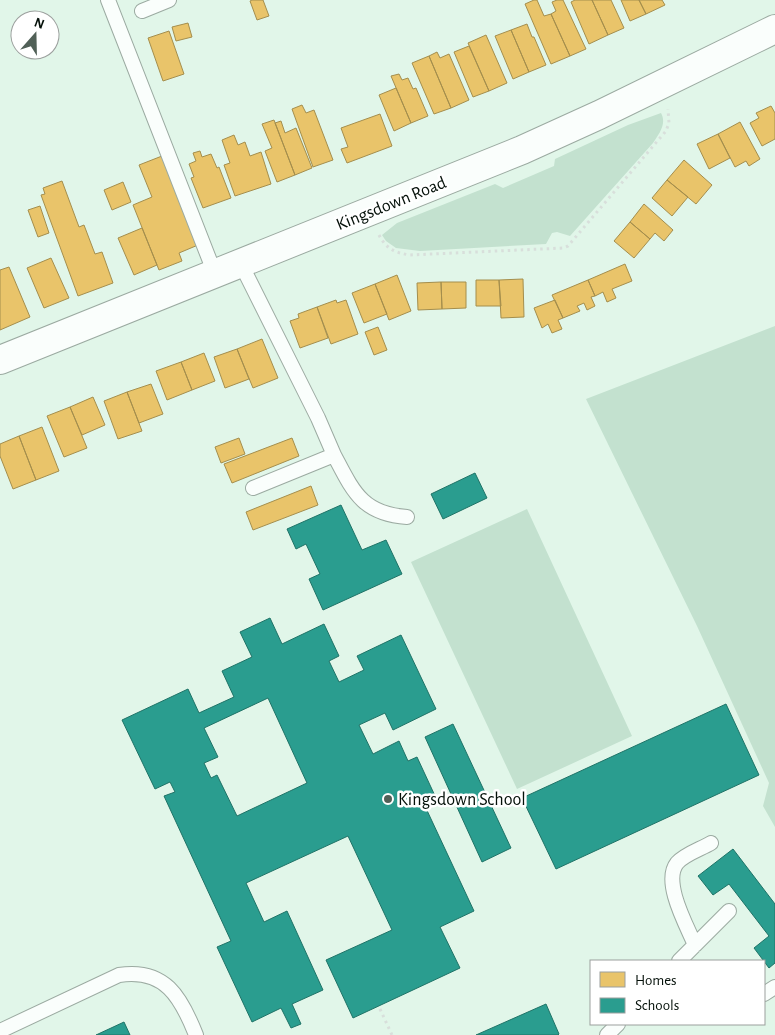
<svg xmlns="http://www.w3.org/2000/svg" width="775" height="1035" font-family="'Alegreya Sans',sans-serif">
	<rect width="100%" height="100%" fill="#e1f6e9"/>
	<!-- green -->
	<path fill="#c3e1cf" d="M661 113C667 124 659 134 653 143L570 236 557 232 552 233 546 244 420 251 396 248 386 241 382 235 397 223 495 184 503 188 554 166 555 159 628 125Z
		M775 326V827L763 806 769 783 697 626 586 399Z
		M527 509 632 736 517 789 411 562Z"/>
	<!-- homes -->
	<path fill="#e9c46a" stroke="#a48e4d" d="M252 0H263L269 16 257 20 250 1Z
		M534 0H537L544 16 551 14 570 56 551 64 525 4Z
		M557 0H563L586 49 570 56 551 14 556 11 552 2Z
		M575 0H592L608 35 589 44 571 2Z
		M592 0H611L624 28 608 35Z
		M621 0H639L646 14 630 21Z
		M639 0H662L665 5 646 14Z
		M188 23 192 37 176 41 172 27Z
		M527 24 532 37H534L546 65 529 72 511 30Z
		M511 30 529 72 513 79 495 36Z
		M169 31 184 74 163 81 148 38Z
		M486 35 507 83 489 91 468 43Z
		M469 46 489 91 473 97 454 52Z
		M437 52 440 58 449 54 469 100 451 108 429 56Z
		M429 56 451 108 434 114 412 63Z
		M399 74 402 80 408 78 413 89 416 88 428 116 411 123 391 76Z
		M396 88 411 123 394 131 379 95Z
		M302 105 306 113 314 110 333 160 313 167 292 109Z
		M771 106 775 113V139L762 146 750 123 759 118 756 113Z
		M380 114 392 146 347 163 341 149 348 147 341 128Z
		M274 120 295 175 277 182 265 151 272 148 262 124Z
		M281 121 285 133 296 128 312 168 295 175 275 123Z
		M740 122 760 159 749 166 746 161 735 167 718 134Z
		M718 134 730 158 709 169 697 144Z
		M234 135 238 145 245 142 250 156 261 152 271 184 235 196 224 165 230 163 222 140Z
		M200 151 202 157 211 154 217 168 219 167 231 198 203 208 191 178 194 177 189 164 196 161 193 153Z
		M162 156 198 245 179 253 182 261 159 270 133 205 152 197 139 165Z
		M684 160 712 185 696 204 667 180Z
		M667 180 688 197 672 216 652 198Z
		M62 181 79 227 84 225 95 254 102 252 113 283 78 296 41 195 45 194 43 188Z
		M123 182 131 202 112 210 104 190Z
		M644 204 673 230 664 241 655 233 650 239 630 222Z
		M40 206 49 233 38 237 28 210Z
		M630 222 650 239 634 258 614 241Z
		M142 228 157 265 134 275 118 238Z
		M51 258 69 298 44 308 27 268Z
		M625 264 632 281 612 289 616 298 607 302 603 292 595 296 588 280Z
		M9 267 30 317 0 330V270Z
		M397 275 411 311 389 320 375 284Z
		M523 279 524 317 501 318 499 280Z
		M476 280H499L501 306H476Z
		M588 280 595 296 591 297 595 306 587 310 584 303 577 306 580 311 563 318 552 295Z
		M441 282 442 309 418 310 417 283Z
		M441 282H466V308L442 309Z
		M375 284 387 314 364 323 352 293Z
		M336 300 337 303 346 300 358 334 331 344 317 307Z
		M555 300 563 318 558 320 562 329 552 333 548 324 542 328 534 308Z
		M317 307 328 338 300 348 290 321 299 318 298 314Z
		M378 327 387 350 374 355 365 332Z
		M262 339 278 378 253 388 237 349Z
		M237 349 249 379 225 388 214 357Z
		M204 353 215 381 192 390 181 362Z
		M181 362 192 390 167 400 156 371Z
		M151 384 163 414 139 423 127 392Z
		M127 392 142 431 118 439 104 401Z
		M93 397 105 425 82 435 70 407Z
		M70 407 87 448 64 457 47 416Z
		M42 427 59 471 36 480 19 436Z
		M19 436 36 480 13 489 0 456V444Z
		M239 438 245 454 221 463 215 447Z
		M292 438 299 456 232 483 224 464Z
		M311 486 318 505 253 530 246 512Z"/>
	<!-- schools -->
	<path fill="#2a9d8f" stroke="#1f7367" fill-rule="evenodd" d="M475 473 487 498 443 519 431 494Z
		M341 505 362 550 386 540 402 574 323 610 309 579 320 574 306 544 296 549 287 529Z
		M270 618 282 644 324 624 339 656 329 661 339 682 364 670 357 656 401 635 436 709 393 730 385 713 359 725 373 754 399 741 408 761 417 757 436 798 424 804 474 911 440 927 460 968 353 1018 326 960 392 930 348 836 246 883 264 922 287 911 323 990 292 1004 301 1024 291 1028 281 1008 252 1022 217 947 231 941 164 796 175 792 170 782 155 789 122 720 188 689 199 713 234 697 222 671 252 657 240 632ZM268 698 307 783 237 816 217 775 211 778 204 763 218 757 204 728Z
		M726 704 759 775 556 869 522 798Z
		M453 724 511 848 482 862 425 737Z
		M733 849 775 904V963L769 968 754 948 769 936 729 884 713 895 698 876Z
		M546 1004 559 1034 558 1035H476Z
		M124 1022 130 1035H96Z"/>
	<g fill="none" stroke-linecap="round" stroke-linejoin="round">
		<!-- lane casing -->
		<g stroke="#9baaa1" stroke-width="16">
			<path id="lane" d="M108 0 215 274
				M142 11 169 0
				M241 264 318 418 334 455 253 488
				M334 455C353 491 362 514 407 517
				M695 945C687 926 662 882 677 863 685 854 701 849 711 843
				M679 961 729 911
				M764 994 775 987
				M0 1031 119 975C165 968 181 997 196 1035
				M607 1035 618 1024"/>
		</g>
		<!-- secondary casing -->
		<g stroke="#9baaa1" stroke-width="30">
			<path id="secondary" d="M0 360 522 150 599 115 775 29"/>
		</g>
		<!-- path -->
		<path stroke="#d8dfdb" stroke-width="3" stroke-dasharray="2.5 4" stroke-linecap="butt" d="M379 235C386 249 396 253 410 255L563 248 568 246 666 131 669 123 668 109
			M380 1009 392 1035"/>
		<!-- lane -->
		<use href="#lane" stroke="#fafefc" stroke-width="14"/>
		<!-- secondary -->
		<use href="#secondary" stroke="#fafefc" stroke-width="28"/>
	</g>
	<!-- markers -->
	<circle fill="#516057" stroke="#fff" stroke-width="2" cx="388" cy="799" r="5"/>
	<g text-anchor="middle" stroke-width="5" stroke-linejoin="round" paint-order="stroke">
		<!-- street labels -->
		<g font-size="18" fill="#041009" stroke="#fff">
			<text transform="translate(391 203) rotate(-22)" y="6">Kingsdown Road</text>
		</g>
		<!-- poi labels -->
		<g font-size="18" fill="#041009" stroke="#fff" text-anchor="start">
			<text x="398" y="805">Kingsdown School</text>
		</g>
	</g>
	<!-- legend -->
	<rect x="590" y="960" width="175" height="65" fill="#ffffff" stroke="#9b9f9d"/>
	<rect x="600" y="972" width="25" height="15" fill="#e9c46a" stroke="#9b9f9d"/>
	<text x="635" y="985" font-size="15" fill="#041009">Homes</text>
	<rect x="600" y="998" width="25" height="15" fill="#2a9d8f" stroke="#9b9f9d"/>
	<text x="635" y="1010" font-size="15" fill="#041009">Schools</text>
	<!-- north arrow -->
	<g transform="translate(35 35) rotate(20)"><circle r="24" fill="#ffffff" stroke="#9b9f9d"/>
	<path d="M0-4L9 19L0 12L-9 19Z" fill="#516057"/>
	<text y="-8" font-size="14" font-weight="bold" text-anchor="middle" fill="#041009">N</text>
	</g>
</svg>
